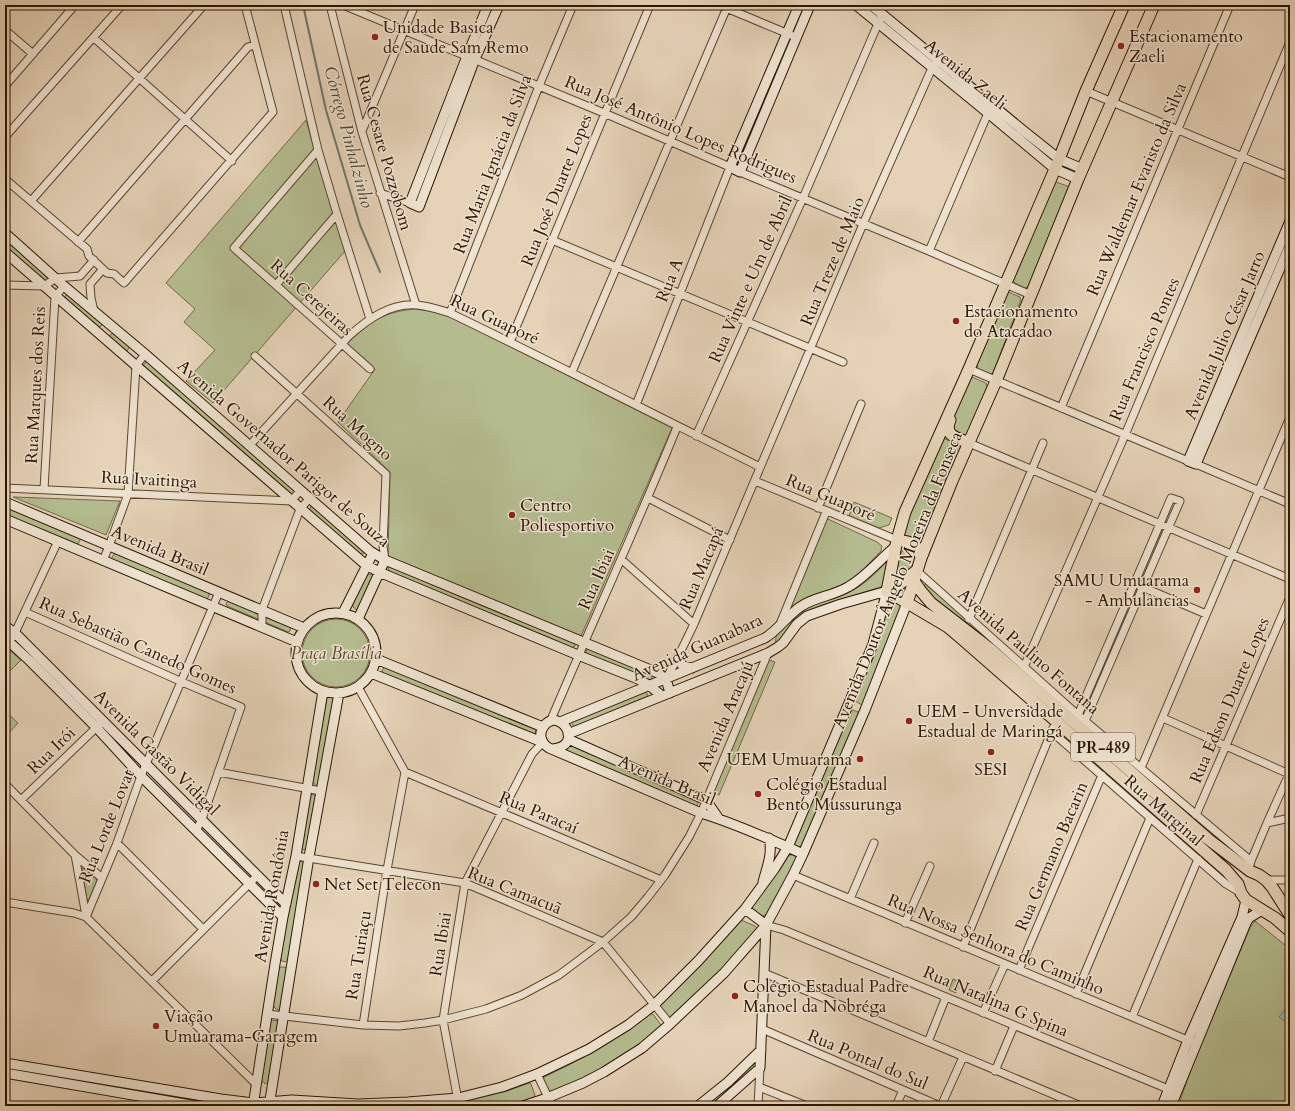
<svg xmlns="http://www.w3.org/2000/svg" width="1295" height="1111" font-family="Cardo,serif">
	<rect width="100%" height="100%" fill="#e5d2b7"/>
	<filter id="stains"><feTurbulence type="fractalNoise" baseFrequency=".005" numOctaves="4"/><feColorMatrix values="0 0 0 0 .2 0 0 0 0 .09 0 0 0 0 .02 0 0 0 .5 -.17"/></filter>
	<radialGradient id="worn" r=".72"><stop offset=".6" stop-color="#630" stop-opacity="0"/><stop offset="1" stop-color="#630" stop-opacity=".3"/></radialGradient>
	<!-- green -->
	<path fill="#b4bc8f" stroke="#716948" d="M787 41 790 43 737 168 734 167Z
		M306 120 345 251 213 403 186 381 215 350 184 322 195 309 166 283Z
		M1056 182 1067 186 1069 187 1028 287 1025 288 1015 283 1013 280 1054 184Z
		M5 236 49 278 45 281 42 279 5 247Z
		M1008 292 1020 297 1021 300 993 373 989 374 978 369 977 364Z
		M67 294 103 324 101 326 98 327 65 300V296Z
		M415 309 430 311 447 315 672 428 581 636 388 557 390 472 338 422 375 369 347 344C369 322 383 312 415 309Z
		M115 332 130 345 129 348 127 351H124L109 338 110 335Z
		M147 361 296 490 294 494 292 495 143 367 144 364Z
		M972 377 986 383 988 389 967 435 964 438 950 427 954 420 955 411 970 378Z
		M943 438 961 446 922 546 900 540 907 519Z
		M13 497H14L120 501 106 535Z
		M854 502 892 518 889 525 879 528 849 516Z
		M5 506 81 538 78 544 5 514Z
		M311 506H313L364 550 363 554H359L309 511Z
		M826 518 877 542 882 546 881 551 858 575 847 585 824 592 789 608Z
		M1162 529 1165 530 1142 584 1138 583Z
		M908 546H910L916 558 912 569 896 582C894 573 898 550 908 546Z
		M115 553 209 593V596L207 599 112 559V557Z
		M891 557 884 586 822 605 804 613 798 618 783 639 776 643C774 637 779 632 783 628 792 619 800 610 812 605 828 599 845 596 860 586 872 578 881 567 891 557Z
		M390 566 575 643V646L570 649 390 572 388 568Z
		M370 574 373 575 360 609 357 610 353 607V604L366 575Z
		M925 584 981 631 1101 740 1243 861 935 601 924 588Z
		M1135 591 1138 593 1087 712 1084 710Z
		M891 598 902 606 863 704 862 705 855 701V699L875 654 889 599Z
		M228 601 291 626 290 631 288 632 227 606 226 604Z
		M302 653a34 34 0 1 1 68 0a34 34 0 1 1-68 0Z
		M5 646 21 660 5 676Z
		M590 648 652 674V678L650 680 646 681 587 654 586 650Z
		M769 660 775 662 719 795 713 792Z
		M384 667 536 730 534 736 381 674Z
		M645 690 648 696 574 727 570 720Z
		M327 697 334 698 320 784 317 786 312 782Z
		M853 710 858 712 859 714 801 847 796 846 794 843 851 711Z
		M5 711 18 723 5 737Z
		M568 744 699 801 696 807 563 750Z
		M310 794 317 796 307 848 304 850 300 848Z
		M789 855H794L796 858V861L768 914 762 916 752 910 751 907Z
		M298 861 303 862 304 865 288 960 286 962 282 961 280 957 296 862Z
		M83 868 97 880 89 900H87L82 869Z
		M741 920 755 926 758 929 705 987 671 1020 659 1006 660 1004 700 965Z
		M1255 921 1290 949V1106H1178L1195 1059 1250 928Z
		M281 967H285L287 969 282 1008 277 1010 275 1008 273 1005 278 969Z
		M953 979 960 982 956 993 949 990Z
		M650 1014H653L661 1025V1028C633 1049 604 1070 572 1084 564 1088 556 1090 549 1092L543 1079 544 1077C583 1059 615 1040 650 1014Z
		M272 1020 277 1021 278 1024 268 1082 265 1084 261 1079 270 1021Z
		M752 1063 755 1067 715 1102 710 1106H702Z
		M86 1080 140 1089 139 1093 85 1083Z
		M529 1083 531 1084 535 1095 534 1097 509 1106H464L463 1103 465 1101 507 1091Z
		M147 1090 210 1101V1104L146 1094Z
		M454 1100 455 1106H406Z"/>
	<!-- water -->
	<path fill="#96b8ad" stroke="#6c7768" d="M1290 1003V1021L1288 1024 1279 1017Z"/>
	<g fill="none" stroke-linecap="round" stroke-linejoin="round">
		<!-- stream -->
		<path stroke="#6c7768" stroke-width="2" d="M303 5 326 110 360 225 380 272"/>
		<!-- street casing -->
		<g stroke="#5c452e" stroke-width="9">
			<path id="street" d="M284 5 318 150 337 214 370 319
				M330 5 362 132 416 305
				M343 5 604 113 730 167 636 405
				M719 5 791 35
				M5 30 33 54
				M94 38 232 161
				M5 86 75 5
				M1086 91 1290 177
				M362 131 415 5
				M5 137 122 5
				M318 150 234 248 370 369
				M740 172 929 251 1031 295
				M5 179 87 249 89 256 107 273 114 274 124 283 273 112 245 5
				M380 193 410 203
				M31 201 204 5
				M552 240 843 362
				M78 242 248 47 255 45
				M929 251 988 113 991 110
				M5 285 44 286 56 278 80 276 94 260
				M276 285 337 214
				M94 311 91 298 90 284 103 269
				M450 313 539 86 573 5
				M510 342 650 5
				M255 356 386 474 383 546 385 560
				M969 369 1188 461
				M572 372 728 5
				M1061 408 1230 5
				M696 436 803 198 880 19
				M969 443 1290 579
				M249 446 349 336C368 319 390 303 417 305 429 306 440 310 450 313 554 363 657 416 760 467
				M1196 464 1290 504
				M755 481 897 540
				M5 488 291 501 300 491
				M44 489 55 297 64 286
				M648 498 730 540
				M818 508 861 404
				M621 559 694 624
				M103 561 109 546 128 494 136 366 145 354
				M916 570 1078 715 1251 861
				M1140 586 1206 614
				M25 612 182 682 241 707 202 819 196 831
				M969 619 1043 443
				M780 624 826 512
				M262 627V610L300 509 309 499
				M13 637 58 541
				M1024 667 1125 435 1290 42
				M666 679 677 659 694 624 863 224 932 68 935 64
				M358 687 405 772 387 870 363 1025
				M1078 715 1171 498 1180 501 1085 721
				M1163 718 1289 774
				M550 722C592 623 637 526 677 427
				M1052 732 1226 884 1241 893
				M1141 768 1290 417
				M218 772 321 791
				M405 772 661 880
				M5 784 75 855 102 878
				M21 800 100 724
				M1196 815 1290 597
				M1267 823 1290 818
				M117 843 203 929
				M75 855 86 916
				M296 856 465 883 603 942 670 1024
				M1250 865 1251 861 1267 823 1290 772
				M793 875 1192 1042
				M1266 880H1290
				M850 899 874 843
				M5 902 74 913 86 917 256 1084
				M86 917 117 843 141 776 219 592
				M905 923 930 866
				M766 925 784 930 1173 1091
				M963 947 1053 728
				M1019 970 1102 775
				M764 973 1081 1106
				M152 981 258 875
				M1076 994 1150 818
				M983 1013 1005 964
				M267 1014 363 1025 399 1026 425 1023 443 1020 486 1009 522 995 559 975 603 942 631 917 648 897 665 875 689 837 701 813 768 653
				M1132 1017 1198 859
				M762 1029 940 1106
				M928 1042 946 997
				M995 1071 1014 1026
				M537 1074 552 1106
				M759 1087 807 1106
				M459 1106 443 1020 465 883 532 754 543 742
				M758 1106 760 1068
				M896 1106 903 1090
				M941 1106 963 1057"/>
		</g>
		<!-- secondary casing -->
		<g stroke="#2e1600" stroke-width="11">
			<path id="secondary" d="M488 5 467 56 410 203 419 207 475 59 499 5
				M799 5 730 167 740 172 810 5
				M856 5 988 113 1055 169 1078 179
				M871 5 1025 132 1059 159 1083 169
				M1290 221 1188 461 1196 464 1290 245
				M5 233 64 286 145 354 370 551 385 560 658 673 666 679 670 693
				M5 252 366 565 379 572 578 655 638 679 650 686 662 696
				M5 502 304 628
				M5 519 297 642
				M296 653a40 40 0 1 1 80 0a40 40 0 1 1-80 0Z
				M343 613 373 553
				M358 619 385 560
				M5 626 15 633 286 904
				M5 638 30 661 96 727 141 776 283 917
				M376 659 543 727
				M677 659 683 666 692 668
				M371 673 542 742
				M560 722 765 638C778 630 787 616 800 607 814 597 833 596 848 587 866 577 879 560 895 547
				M568 734 768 653 778 647 783 643 797 624 807 616 841 604 887 591
				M568 739 706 800 719 819
				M553 749C586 745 559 706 544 726 538 734 541 743 549 748L701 813C736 824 770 839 803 854
				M763 882C767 867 773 853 769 838
				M745 909 766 925
				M5 1063 221 1099 253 1103 292 1100 358 1104 408 1102 458 1098 502 1087 537 1074 589 1049 628 1025 654 1005 699 960 745 909 775 868 788 847 849 703 873 644 887 591
				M5 1073 197 1106
				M253 1106 275 964 283 917 296 856 323 691
				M269 1106 309 857 339 693
				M523 1106 547 1098 583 1083 604 1072 642 1048 670 1024 724 973 766 925 793 875 803 854 865 710 907 603
				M698 1106 728 1082 761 1050
				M717 1106 760 1068 766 925
				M1162 1106 1188 1040 1242 917 1246 900
				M1171 1106 1246 923 1249 918 1262 910"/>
		</g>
		<!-- primary casing -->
		<g stroke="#2e1600" stroke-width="13">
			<path id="primary" d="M950 420C943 436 958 438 969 443
				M897 540C910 542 918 542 921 558
				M913 580 920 590 931 603 989 648 1208 839 1250 871 1259 875 1266 880 1272 887 1290 915
				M887 591 897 540 905 512 969 369 1055 169 1086 91 1124 5
				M887 591 948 627 961 638 1226 870 1238 884 1241 893 1246 900 1275 918 1290 931
				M887 591 901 583 916 571
				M907 603 921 558 952 481 996 381 1078 179 1154 5"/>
		</g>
		<!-- street -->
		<use href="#street" stroke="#eee2d0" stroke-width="7"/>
		<!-- secondary -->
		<use href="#secondary" stroke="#eee2d0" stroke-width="9"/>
		<!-- primary -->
		<use href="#primary" stroke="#e5d2b7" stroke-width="11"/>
	</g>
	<!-- markers -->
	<g fill="#8f2418" stroke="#eee2d0" stroke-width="1.5">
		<circle cx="375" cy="37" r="4"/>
		<circle cx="1121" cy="46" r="4"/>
		<circle cx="956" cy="321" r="4"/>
		<circle cx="512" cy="515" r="4"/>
		<circle cx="1197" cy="590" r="4"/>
		<circle cx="909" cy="721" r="4"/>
		<circle cx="991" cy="752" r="4"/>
		<circle cx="860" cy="759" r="4"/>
		<circle cx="758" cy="794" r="4"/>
		<circle cx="316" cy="884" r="4"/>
		<circle cx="735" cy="996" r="4"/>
		<circle cx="156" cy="1026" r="4"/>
	</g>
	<g text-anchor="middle" stroke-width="3" stroke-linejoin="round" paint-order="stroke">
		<!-- shield labels -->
		<rect fill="#eee2d0" stroke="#68533e" stroke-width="1" x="1071" y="733" width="64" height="28" rx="3"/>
		<g font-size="16" font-weight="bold" fill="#2e1600">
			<text x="1103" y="753">PR-489</text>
		</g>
		<!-- poi labels -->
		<g font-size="17" fill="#2e1600" stroke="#eee2d0" text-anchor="start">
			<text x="383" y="33">Unidade Basica<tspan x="383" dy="20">de Saude Sam Remo</tspan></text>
			<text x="1129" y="42">Estacionamento<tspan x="1129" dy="20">Zaeli</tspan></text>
			<text x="964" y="317">Estacionamento<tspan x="964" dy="20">do Atacadao</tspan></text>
			<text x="520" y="511">Centro<tspan x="520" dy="20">Poliesportivo</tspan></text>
			<text x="1189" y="586" text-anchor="end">SAMU Umuarama<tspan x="1189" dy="20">- Ambulâncias</tspan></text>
			<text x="917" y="717">UEM - Unversidade<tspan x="917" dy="20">Estadual de Maringá</tspan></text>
			<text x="852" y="765" text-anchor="end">UEM Umuarama</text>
			<text x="991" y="775" text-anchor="middle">SESI</text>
			<text x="766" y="790">Colégio Estadual<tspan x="766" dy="20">Bento Mussurunga</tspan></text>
			<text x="324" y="890">Net Set Telecon</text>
			<text x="743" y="992">Colégio Estadual Padre<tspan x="743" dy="20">Manoel da Nobréga</tspan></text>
			<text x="164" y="1022">Viação<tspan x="164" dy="20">Umuarama-Garagem</tspan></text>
		</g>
		<!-- street labels -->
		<g font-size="17" fill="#2e1600" stroke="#eee2d0">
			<text transform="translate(966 74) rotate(39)" y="6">Avenida Zaeli</text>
			<text transform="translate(681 129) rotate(23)" y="6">Rua José Antônio Lopes Rodrigues</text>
			<text transform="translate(385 152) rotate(74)" y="6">Rua Cesare Pozzobom</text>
			<text transform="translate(492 164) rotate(-69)" y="6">Rua Maria Ignácia da Silva</text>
			<text transform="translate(1136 189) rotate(-67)" y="6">Rua Waldemar Evaristo da Silva</text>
			<text transform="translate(556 190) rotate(-68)" y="6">Rua José Duarte Lopes</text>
			<text transform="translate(832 261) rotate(-67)" y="6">Rua Treze de Maio</text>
			<text transform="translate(750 279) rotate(-66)" y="6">Rua Vinte e Um de Abril</text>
			<text transform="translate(669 280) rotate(-68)" y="6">Rua A</text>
			<text transform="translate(312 297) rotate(42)" y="6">Rua Cerejeiras</text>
			<text transform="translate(495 319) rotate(25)" y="6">Rua Guaporé</text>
			<text transform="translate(1224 335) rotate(-67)" y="6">Avenida Julio César Jarro</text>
			<text transform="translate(1144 349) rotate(-67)" y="6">Rua Francisco Pontes</text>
			<text transform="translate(35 385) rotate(-87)" y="6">Rua Marques dos Reis</text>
			<text transform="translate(358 428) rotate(42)" y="6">Rua Mogno</text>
			<text transform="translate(284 453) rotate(41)" y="6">Avenida Governador Parigot de Souza</text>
			<text transform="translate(149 479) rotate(3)" y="6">Rua Ivaitinga</text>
			<text transform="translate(831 497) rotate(23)" y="6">Rua Guaporé</text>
			<text transform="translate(160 550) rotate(23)" y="6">Avenida Brasil</text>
			<text transform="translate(701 568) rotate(-67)" y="6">Rua Macapá</text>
			<text transform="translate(596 579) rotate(-66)" y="6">Rua Ibiai</text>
			<text transform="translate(897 580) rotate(-68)" y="6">Avenida Doutor Ângelo Moreira da Fonseca</text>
			<text transform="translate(138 645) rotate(24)" y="6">Rua Sebastião Canedo Gomes</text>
			<text transform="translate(697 647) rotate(-24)" y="6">Avenida Guanabara</text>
			<text transform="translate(1029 651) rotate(41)" y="6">Avenida Paulino Fontana</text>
			<text transform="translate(1229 700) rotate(-67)" y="6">Rua Edson Duarte Lopes</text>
			<text transform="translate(725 716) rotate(-67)" y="6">Avenida Aracajú</text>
			<text transform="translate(51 750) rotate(-44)" y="6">Rua Irói</text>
			<text transform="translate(157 752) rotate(45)" y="6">Avenida Gastão Vidigal</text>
			<text transform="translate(667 780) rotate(23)" y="6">Avenida Brasil</text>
			<text transform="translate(1164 810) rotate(41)" y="6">Rua Marginal</text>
			<text transform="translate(539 812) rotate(23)" y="6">Rua Paracaí</text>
			<text transform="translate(106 826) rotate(-68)" y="6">Rua Lorde Lovat</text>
			<text transform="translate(1051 856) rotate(-67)" y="6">Rua Germano Bacarin</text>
			<text transform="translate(515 890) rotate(22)" y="6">Rua Camacuã</text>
			<text transform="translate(271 896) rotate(-80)" y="6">Avenida Rondônia</text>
			<text transform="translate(440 944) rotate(-81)" y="6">Rua Ibiai</text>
			<text transform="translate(996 944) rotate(23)" y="6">Rua Nossa Senhora do Caminho</text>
			<text transform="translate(358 955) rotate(-81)" y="6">Rua Turiaçu</text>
			<text transform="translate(996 1001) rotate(23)" y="6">Rua Natalina G Spina</text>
			<text transform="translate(868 1059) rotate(23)" y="6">Rua Pontal do Sul</text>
		</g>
		<!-- park labels -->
		<g font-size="17" font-style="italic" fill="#56482b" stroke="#eee2d0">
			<text x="336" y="659">Praça Brasília</text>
		</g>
		<!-- water labels -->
		<g font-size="18" font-style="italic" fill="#4d4734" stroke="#eee2d0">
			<text transform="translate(349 137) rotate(75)" y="6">Córrego Pinhalzinho</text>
		</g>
	</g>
	<!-- margin -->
	<rect width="1295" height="1111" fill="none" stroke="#e5d2b7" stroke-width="20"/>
	<rect x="6" y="6" width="1283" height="1099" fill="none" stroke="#2e1600" stroke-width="2"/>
	<rect x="10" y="10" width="1275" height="1091" fill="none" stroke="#2e1600"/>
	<rect width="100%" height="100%" filter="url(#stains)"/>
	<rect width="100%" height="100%" fill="url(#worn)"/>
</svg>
